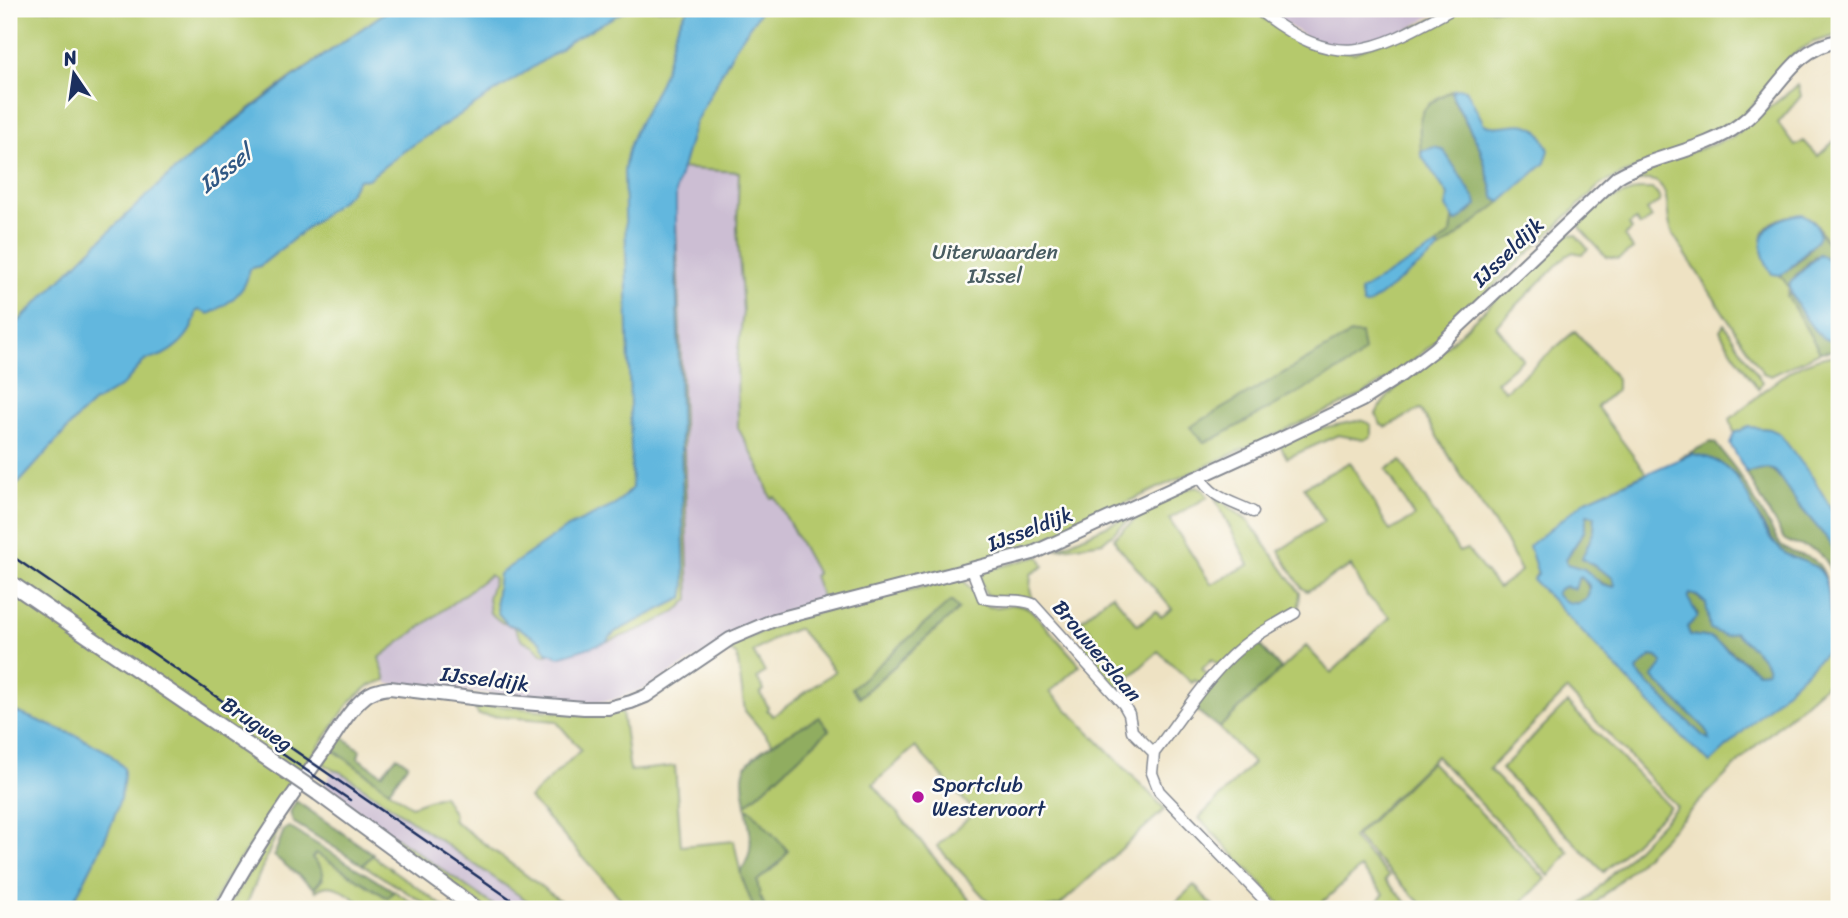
<svg xmlns="http://www.w3.org/2000/svg" width="1848" height="918" font-family="Sriracha,sans-serif">
	<rect width="100%" height="100%" fill="#fdfcf7"/>
	<filter id="ink" filterUnits="userSpaceOnUse"><feTurbulence type="fractalNoise" baseFrequency=".0143" numOctaves="2"/><feDisplacementMap in="SourceGraphic" scale="14" xChannelSelector="R" yChannelSelector="G"/><feConvolveMatrix kernelMatrix="1 2 1 2 8 2 1 2 1" color-interpolation-filters="sRGB"/></filter>
	<filter id="wash" filterUnits="userSpaceOnUse"><feTurbulence type="fractalNoise" baseFrequency=".00686" numOctaves="4" result="noise"/><feDisplacementMap in="SourceGraphic" scale="28" xChannelSelector="R" yChannelSelector="G"/><feGaussianBlur stdDeviation="1.57" result="paint"/><feColorMatrix in="noise" values="0 0 0 0 0 0 0 0 0 0 0 0 0 0 0 0 0 1.4 0 .05"/><feComposite in="paint" operator="in"/></filter>
	<g filter="url(#wash)">
		<rect width="100%" height="100%" fill="#eee2c3"/>
		<!-- industrial -->
		<path fill="#ccbed3" d="M1260 9H1444L1388 40 1341 48 1310 39Z
			M681 166 739 171 760 198 772 498 785 492 827 570 814 576 823 600 700 656 646 688 613 700 594 703 562 701 388 684 380 666 379 658 492 573 676 267V189Z
			M333 770H342L546 909H490L322 788Z"/>
		<!-- green -->
		<path fill="#b5c96c" stroke="#687c65" stroke-width="2" fill-rule="evenodd" d="M9 9H390L292 77 232 122 9 331Z
			M611 9H1251L1284 32 1354 53 1457 9H1839V35L1814 42 1798 51 1789 59 1762 95 1743 116 1719 132 1601 184 1433 344 1400 371 1362 395 1033 545 952 569 823 600 814 576 817 574 775 497 771 498 758 465 738 428 737 359 743 312 737 228 739 172 676 168 675 190 689 599C684 604 679 610 673 613 643 631 577 655 543 654L534 646 521 639 514 627 501 622 490 613 488 598 494 579 490 575 379 658 386 680 369 686 350 702 224 882 211 909H9L10 486 75 416 136 365 188 311 346 183Z
			M1798 85 1801 96 1778 123 1795 146 1804 141 1818 156 1834 141 1839 149V262C1831 249 1823 231 1812 220 1802 209 1770 218 1764 232 1758 247 1765 262 1772 273L1780 275 1789 287 1787 296 1820 352 1771 376 1763 373C1733 327 1702 281 1673 234 1664 219 1672 195 1658 183 1647 174 1620 188 1607 192L1618 182 1641 169 1731 138Z
			M1640 189H1652L1658 195 1660 201 1647 210 1652 218 1640 226 1636 220 1629 225 1632 230 1624 236 1633 249 1618 259 1606 257 1581 229 1578 220 1591 206Z
			M1566 233 1576 235 1588 249 1582 254 1573 252 1566 256 1496 326 1523 359 1496 382 1505 391 1575 331 1617 379V389L1597 407 1646 473 1586 500 1533 580 1687 742 1800 676 1839 640V673L1752 749 1635 866 1589 909H1578L1677 807 1567 690 1489 769 1569 852 1549 876 1436 756 1352 838 1389 876 1385 880 1413 909H1392L1386 903 1379 909 1376 903 1384 894 1360 868 1315 909H1285L1199 818 1253 763 1219 728 1306 646 1331 673 1390 617 1367 596 1351 566 1307 591 1302 588 1279 551 1324 521 1304 487 1350 462 1390 531 1414 517 1386 469 1401 461 1459 552 1467 549 1498 588 1521 571 1505 540 1464 480 1420 409 1386 427 1381 425 1376 414C1387 390 1422 368 1441 351 1483 312 1524 272 1566 233Z
			M1724 324 1762 382 1758 389 1723 337 1720 330Z
			M1839 355V522L1813 478 1770 429 1749 427 1734 433 1730 419C1766 392 1791 358 1839 355Z
			M1362 420 1371 425V436L1364 440 1338 435 1287 458 1280 445 1316 429Z
			M1197 487 1203 490 1208 497 1169 519 1211 584 1249 565 1215 498H1218L1249 522 1300 593 1299 606 1220 667 1212 659 1202 669 1209 676 1199 683 1195 680 1192 683 1158 651 1115 691 1077 650 1094 636 1081 620 1112 594 1138 625 1156 611 1161 617 1172 609 1117 545 1114 538C1140 516 1161 491 1197 487Z
			M1139 511 1103 542 1056 549Z
			M1035 557H1040L1044 566 1031 574 1030 589 1033 600 991 596 986 594 980 578 984 571Z
			M960 578C971 584 974 600 987 606 1001 612 1017 595 1034 613L1080 665 1050 692 1165 809 1060 905 1042 909H995L937 846 975 812 915 747 873 784 977 909H766L760 896 757 881 779 864 752 811 746 808V805L829 730 819 717 773 744 745 711 737 656 726 648 791 619ZM959 609 860 697 852 689V688ZM796 629H799L835 671 773 716 767 710 768 707 760 693 764 690 757 678 765 672 753 652 779 636Z
			M1567 703 1670 807 1604 872 1501 769Z
			M479 704 581 714 622 711 630 771 675 766 681 846 734 841 741 875 754 909H630L529 798 581 750 556 721 479 715 475 709Z
			M332 749 411 806 443 795 454 815 453 820 571 909H539L341 772 333 770 323 763Z
			M1431 762 1546 879 1515 909H1426L1355 837Z
			M323 787 499 909H487L321 789Z
			M279 828 248 901 247 909H226L276 830Z
			M316 853 387 898 394 891 422 909C410 909 382 913 371 909 355 903 335 875 316 891L314 888 323 879 311 858Z
			M373 854V856L447 909H434L363 865Z
			M1194 885 1216 909H1177L1173 905Z"/>
		<!-- forest -->
		<path fill="#90ad60" stroke="#566e5f" stroke-width="2" d="M1453 90V99L1480 148 1495 199 1501 202 1434 254 1439 249 1436 246 1451 233 1453 220 1456 221 1474 209 1422 151 1421 155C1419 116 1414 108 1453 90Z
			M1819 230 1839 262V277L1826 258 1815 256 1795 276 1789 287 1780 275C1794 267 1817 247 1819 230Z
			M1789 292C1803 312 1813 339 1839 341V350L1820 352 1787 296Z
			M1351 334H1361L1364 351 1356 360 1343 368 1214 439 1204 442 1190 427Z
			M1711 442 1715 443 1740 475 1781 546C1801 561 1816 549 1826 579L1818 568 1784 553 1775 544 1744 494 1738 477 1717 461 1691 454 1679 458Z
			M1768 468C1784 476 1789 493 1800 507 1812 521 1825 535 1836 550L1839 558V623C1830 602 1840 572 1820 554 1811 545 1794 547 1784 539L1746 472Z
			M1587 515 1595 516 1594 531 1582 558 1612 577 1615 585 1613 587C1601 586 1585 569 1567 564L1566 559 1584 532Z
			M1581 577C1604 599 1571 614 1556 594L1558 589 1566 586 1571 588Z
			M1691 593 1706 603 1709 615 1731 634 1734 632 1763 657 1768 668 1767 671 1758 672 1726 647 1706 637 1690 635 1687 627 1698 613 1689 603 1688 595Z
			M951 601 959 609 859 697 852 688Z
			M1255 640 1281 669 1219 728 1192 707 1222 670Z
			M1651 656 1657 657 1662 662V665L1653 677 1656 681 1707 729 1710 740 1703 736 1639 675 1637 670Z
			M819 717 829 730 746 805C745 795 741 781 744 771 749 752 802 727 819 717Z
			M341 736 360 750 358 758 382 774 397 756 408 764 389 790 332 749Z
			M296 801 373 854 363 865 293 822 290 812Z
			M746 808 752 811 788 851C780 865 769 870 757 881L760 896 766 909H754L741 875V870C756 852 750 829 746 808Z
			M289 827 292 829 394 891 388 898 316 853 312 858C326 871 327 875 314 888L274 856 284 830Z"/>
		<!-- water -->
		<path fill="#62b7de" stroke="#3e739e" stroke-width="2" fill-rule="evenodd" d="M390 9H628L569 42 561 49 404 151 368 179 358 180 349 194 260 266 249 269C248 272 248 276 247 279 242 295 223 307 209 314L199 310 196 312C194 336 168 358 145 360L123 385 93 403 79 416 19 483H13L10 486 9 494V331C63 278 116 222 173 172 242 112 316 61 390 9Z
			M688 9H762L735 48 695 123 676 189V267L685 586 683 598 615 632 606 642 559 657 547 652 541 642 519 628 507 624 498 613 496 601 499 574 566 528 615 505 632 488 624 172C628 134 646 114 661 80 671 57 671 30 688 9Z
			M1460 88 1467 91 1484 124C1501 132 1523 116 1538 131 1543 135 1546 144 1549 150L1545 163 1501 202 1495 199 1480 148 1452 95 1453 90Z
			M1435 147 1444 151 1476 200 1477 205 1456 222 1446 207 1448 195 1421 155 1422 151Z
			M1802 214C1811 218 1818 224 1819 235L1816 241 1787 271 1780 275 1772 274C1751 240 1763 219 1802 214Z
			M1436 246 1439 247V250L1434 254 1368 305H1363L1360 291Z
			M1819 254C1848 269 1839 313 1839 341 1833 341 1828 341 1822 337 1812 330 1788 295 1790 283Z
			M1749 427 1770 429 1779 433 1813 478 1839 522V558L1829 541 1798 504 1775 471 1768 468 1746 472 1730 444 1734 433Z
			M1691 454C1753 461 1745 518 1782 551 1795 563 1817 559 1825 579 1833 598 1823 613 1839 629V640L1710 763 1687 742 1533 580 1538 574 1529 546 1586 500ZM1587 515 1595 516 1594 531 1582 558 1612 577 1615 585 1613 587 1602 584 1584 569 1567 564 1566 559 1584 531ZM1581 577 1589 585C1592 607 1567 608 1556 594L1559 589 1566 586 1575 589 1578 579ZM1690 594 1697 596 1706 603 1710 629 1725 636 1735 632C1745 644 1762 652 1768 668L1767 671 1758 672 1711 638 1690 635 1687 627 1698 617 1688 598ZM1651 656 1657 657 1662 662V665L1653 677 1656 681 1706 729 1710 740 1703 736 1639 675 1637 670Z
			M9 709 77 736 108 752 124 768C125 813 89 868 70 909H9Z"/>
	</g>
	<g filter="url(#ink)">
		<g fill="none" stroke-linecap="round" stroke-linejoin="round">
			<!-- street casing -->
			<g stroke="#848890" stroke-width="13">
				<path id="street" d="M1257 9C1337 72 1370 54 1452 9
					M1200 476C1210 498 1234 502 1253 512
					M972 570 983 598C999 603 1017 597 1033 604L1124 705 1129 714 1132 731 1154 753 1152 773 1159 791 1273 909
					M1154 753C1184 714 1212 667 1253 638 1267 629 1281 621 1295 613"/>
			</g>
			<!-- secondary casing -->
			<g stroke="#848890" stroke-width="16">
				<path id="secondary" d="M222 909C252 851 291 797 328 745 339 729 350 709 365 697 372 691 380 689 390 688L488 700 584 708H608L631 702 646 696 730 639 774 620 1033 553 1277 441 1362 400 1401 375 1435 349 1617 177C1655 154 1703 152 1739 125 1776 98 1790 48 1839 41"/>
			</g>
			<!-- primary casing -->
			<g stroke="#848890" stroke-width="18">
				<path id="primary" d="M318 793 476 909"/>
			</g>
			<!-- street -->
			<use href="#street" stroke="#fff" stroke-width="10"/>
			<!-- secondary -->
			<use href="#secondary" stroke="#fff" stroke-width="12"/>
			<!-- primary -->
			<use href="#primary" stroke="#fff" stroke-width="14"/>
			<!-- rail -->
			<path stroke="#1b2f5e" stroke-width="2.5" d="M9 554 525 909
				M275 749 350 800"/>
			<!-- primary-bridge casing -->
			<g stroke="#848890" stroke-width="18" stroke-linecap="butt">
				<path id="primary-bridge" d="M9 582 318 793"/>
			</g>
			<!-- primary-bridge -->
			<use href="#primary-bridge" stroke="#fff" stroke-width="14"/>
		</g>
	</g>
	<!-- markers -->
	<circle fill="#b5179e" stroke="#fdfcf7" stroke-width="2.5" cx="918" cy="797" r="7"/>
	<g text-anchor="middle" stroke-width="5" stroke-linejoin="round" paint-order="stroke">
		<!-- park labels -->
		<g font-size="21" fill="#495d62" stroke="#fdfcf7">
			<text x="995" y="259">Uiterwaarden<tspan x="995" dy="24">IJssel</tspan></text>
		</g>
		<!-- street labels -->
		<g font-size="21" fill="#1b2f5e" stroke="#fdfcf7">
			<text transform="translate(1508 252) rotate(-44)" y="7">IJsseldijk</text>
			<text transform="translate(1030 529) rotate(-21)" y="7">IJsseldijk</text>
			<text transform="translate(1097 651) rotate(50)" y="7">Brouwerslaan</text>
			<text transform="translate(485 679) rotate(7)" y="7">IJsseldijk</text>
			<text transform="translate(257 724) rotate(34)" y="7">Brugweg</text>
		</g>
		<!-- poi labels -->
		<g font-size="21" fill="#1b2f5e" stroke="#fdfcf7" text-anchor="start">
			<text x="932" y="792">Sportclub<tspan x="932" dy="24">Westervoort</tspan></text>
		</g>
		<!-- water labels -->
		<g font-size="23" font-style="italic" fill="#305884" stroke="#fdfcf7">
			<text transform="translate(225 169) rotate(-38)" y="8">IJssel</text>
		</g>
	</g>
	<!-- margin -->
	<rect width="1848" height="918" fill="none" stroke="#fdfcf7" stroke-width="35"/>
	<!-- north arrow -->
	<g transform="translate(74 74) rotate(347)" stroke="#fdfcf7" stroke-width="5" paint-order="stroke">
	<path d="M0-5L12 26L0 18L-12 26Z" fill="#1b2f5e"/>
	<text y="-10" font-size="19" font-weight="bold" text-anchor="middle" fill="#1b2f5e">N</text>
	</g>
</svg>
